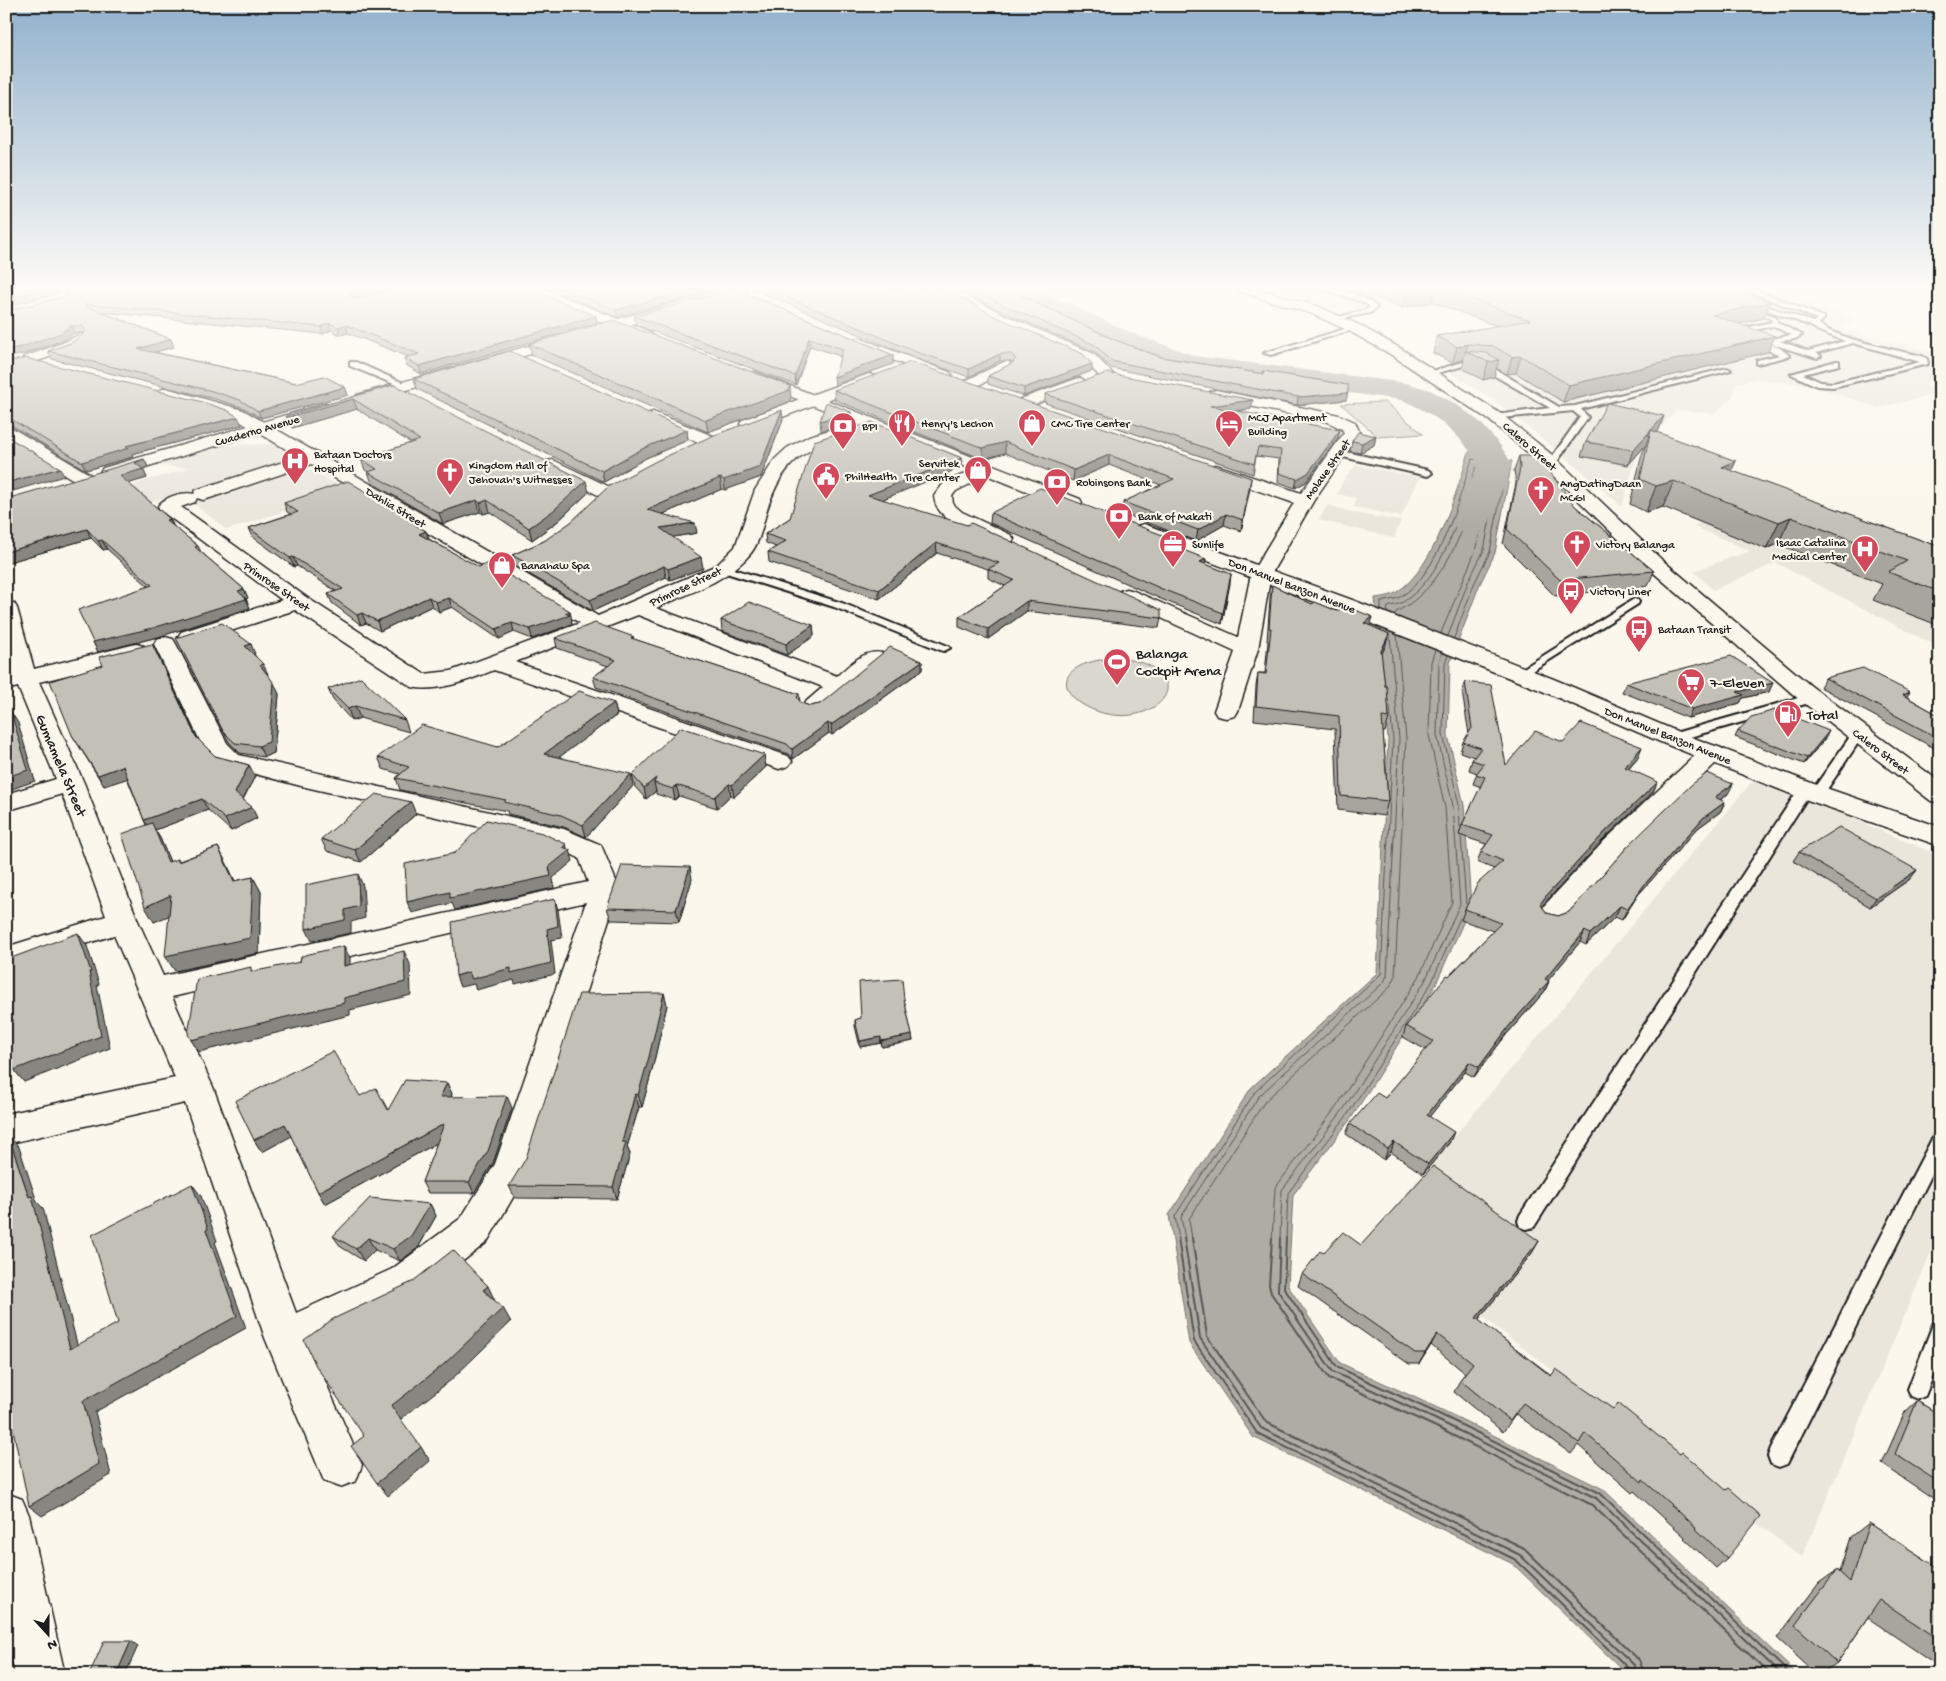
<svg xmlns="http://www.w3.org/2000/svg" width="1946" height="1681" font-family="'Gochi Hand',sans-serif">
	<rect width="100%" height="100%" fill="#fbf7ec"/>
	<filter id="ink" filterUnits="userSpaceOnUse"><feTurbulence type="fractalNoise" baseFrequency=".02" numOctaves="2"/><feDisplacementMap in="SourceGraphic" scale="10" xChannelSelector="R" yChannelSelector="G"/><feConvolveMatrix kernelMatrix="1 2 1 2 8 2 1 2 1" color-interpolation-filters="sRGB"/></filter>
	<g filter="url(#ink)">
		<!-- built -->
		<path fill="#eae6dc" d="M1272 289H1775L1857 320 1841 329 1940 353V372L1925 384 1940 391V393L1878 408 1811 385 1757 379 1736 383 1732 398 1714 414 1676 410 1637 454 1622 507 1588 476 1503 407 1443 367 1480 358 1510 332 1468 316 1507 305 1475 295 1358 318 1332 307Z
			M273 444 296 458 196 489 209 498 305 468 349 490 227 530 180 493 149 502 122 492 141 482 190 468 151 465 221 445Z
			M1356 465 1420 477 1401 517 1354 507 1356 498 1337 494 1343 481Z
			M1748 500 1940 575V648L1776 563 1713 590 1694 571 1750 551 1693 526Z
			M1327 505 1364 515 1401 521 1394 538 1319 520Z
			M1756 777 1940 856V1231L1802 1557 1610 1414 1373 1233Z"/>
		<!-- green -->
		<path fill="#dad7ce" stroke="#7b7a75" d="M1385 402 1423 434 1378 437 1341 404Z
			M1112 658C1125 659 1138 660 1150 666 1177 680 1170 702 1144 712 1090 731 1018 669 1112 658Z"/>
		<!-- water -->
		<path fill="#afaca5" stroke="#74726e" d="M1469 452 1512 461 1495 553 1479 586 1450 663 1448 735 1464 805 1471 905 1435 986 1352 1117 1293 1195 1288 1286 1340 1363 1442 1410 1603 1489 1798 1675H1628L1513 1564 1253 1437 1189 1343 1169 1215 1251 1088 1377 973 1388 739 1375 598C1382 597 1392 596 1397 592 1435 567 1456 493 1469 452Z"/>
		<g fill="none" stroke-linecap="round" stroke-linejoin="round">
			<!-- shore-far1 -->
			<path stroke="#575653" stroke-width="1" d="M1381 610V602C1387 600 1394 600 1400 597 1440 573 1458 501 1472 459L1504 465 1506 468 1490 552 1474 584 1454 638
				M1387 612 1388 607C1393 605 1398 605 1403 602 1444 577 1461 510 1476 467L1497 470 1499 472 1484 550 1468 582 1448 636
				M1395 615 1396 612C1446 587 1465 526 1481 476H1488L1490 478 1477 547 1441 633
				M1448 655 1445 663 1443 735 1459 805 1460 827
				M1461 837 1466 904
				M1179 1239 1175 1216 1255 1092 1381 974 1393 739 1390 706
				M1185 1239 1181 1217 1259 1096 1384 982 1387 976 1399 739 1390 636
				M1192 1239 1189 1219 1265 1101 1389 988 1395 978 1406 739 1397 635
				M1272 1239 1275 1188 1337 1106 1419 977 1452 902 1445 808 1429 735 1431 662 1435 650
				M1280 1239 1282 1190 1343 1110 1425 981 1460 904 1453 806 1437 735 1439 662 1442 653
				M1286 1239 1288 1193 1348 1114 1431 984 1460 918"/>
			<!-- shore -->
			<path stroke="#575653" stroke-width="2" d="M1178 1238 1194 1341 1257 1433 1516 1560 1629 1669 1631 1675
				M1184 1238 1200 1338 1261 1428 1520 1555 1634 1665 1637 1675
				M1192 1238 1207 1336 1266 1422 1524 1548 1639 1660 1645 1675
				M1272 1238 1269 1285 1271 1293 1329 1378 1434 1426 1592 1505 1771 1675
				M1280 1238 1278 1291 1333 1372 1437 1420 1596 1498 1782 1675
				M1286 1238 1284 1288 1337 1367 1439 1414 1600 1493 1791 1675"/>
			<!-- river -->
			<path fill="#afaca5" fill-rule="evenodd" d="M1004 289H1037L1134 334 1195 356 1406 383 1430 390 1456 404 1480 422 1500 445 1512 464 1489 523 1484 531 1471 534 1458 531 1453 523 1478 464C1462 434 1433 412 1401 400L1182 370 1115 346 1007 294Z"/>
			<!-- service casing -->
			<g stroke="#1c1c1c" stroke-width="4">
				<path id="service" d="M558 289H571L545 296 542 294Z
					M1324 289C1340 289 1365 295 1377 307L1370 313 1335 320V318L1366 310 1370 307 1365 303Z
					M1744 289H1753L1824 317V319L1819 324C1833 338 1900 351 1922 356L1927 359 1928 364 1833 387 1817 386 1791 374 1836 361H1839V365L1803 374 1821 382 1833 383 1920 362 1853 343 1816 353 1821 356 1817 358 1772 344 1771 339 1792 335 1773 326 1742 333 1780 348 1790 356 1757 364V360L1780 355 1736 338 1735 330 1772 322 1770 318 1746 310V308L1775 316 1778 323 1802 335 1795 339 1780 341 1808 351 1845 341 1819 331 1811 326 1764 309 1763 308 1766 306 1813 322 1817 319Z
					M1352 327 1358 328 1271 355 1264 353Z
					M350 362H356L408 385 401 387 350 366Z
					M1463 362 1488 365 1559 407 1575 406 1727 368 1731 370 1581 409 1588 417 1554 466 1551 467 1547 464 1580 417 1573 411 1492 419V415H1495L1550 408 1483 369 1463 366 1430 375 1426 373Z
					M1337 450 1428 470 1432 473 1428 476 1334 455V451Z
					M724 566 842 603 948 646 950 648 944 651 940 650 834 607 720 571V567Z
					M1634 599 1638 600 1639 602 1638 604 1524 676 1520 677 1514 674Z
					M1812 694 1818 698 1816 701 1676 741 1672 742 1666 738 1668 735Z
					M1858 730 1864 734 1822 797H1812L1810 794 1812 791 1854 731Z
					M1805 786 1812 790 1534 1227 1527 1229 1520 1227 1518 1221 1520 1215 1798 790Z
					M1940 1133V1158L1787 1464 1779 1467 1771 1464 1768 1456 1771 1448 1934 1135Z
					M1940 1321V1359L1925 1396 1918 1399 1911 1396 1908 1389 1933 1324Z"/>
			</g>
			<!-- minor casing -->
			<g stroke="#1c1c1c" stroke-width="3">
				<path id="minor" d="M66 289H79L82 295 80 298H70Z
					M727 289H748L747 292 621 327 616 328 609 324 611 321Z
					M936 289H952L1007 316 1094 354 1113 374 1110 377H1100L1084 360 997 322Z
					M80 334 85 335 87 338 75 348 29 364 24 363 22 360 24 357 65 342Z
					M859 338 949 372 952 375 949 378H939L854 345 852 342 854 339Z
					M1006 361 1011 363 1014 366 1011 369 975 387H965L962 384 965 381Z
					M869 374 874 376 877 379 874 382 754 428H742L740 424 742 420Z
					M1079 378 1084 380 1087 383 1084 386 1024 408 1018 406 1016 403 1018 400Z
					M166 388 243 410 598 616 717 565 735 547 755 490 775 459 787 448 809 436 858 422 864 423 866 427 864 431C811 447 785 453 767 510 763 523 760 542 751 553 728 581 689 593 656 608L837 676C850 665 864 649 882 653L885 658 882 663 820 712 812 714 804 712 800 707 823 687 638 615 515 662 788 756 792 761 788 766 779 769 494 670C469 680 438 693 412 687L295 610 197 642 189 644 181 642 178 637 181 632 282 600 160 510 158 506C164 497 184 491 194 494L196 490 299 457 231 416 160 396 158 393 160 390ZM311 464 580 623 451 671 424 674 306 597 181 507 195 502 197 498 203 500 210 498Z
					M1216 390 1339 415 1355 422 1360 433 1314 500 1271 574 1258 649 1238 711 1235 716 1226 718 1217 716 1214 711 1235 652 1120 599 1116 595 1120 591 1127 589 1134 591 1238 637 1251 574 1294 503 1210 474 1207 470 1210 466 1216 465 1301 493 1344 433 1342 429 1328 422 1210 398 1208 395 1210 392Z
					M653 412 713 436 716 440 713 444H701L647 420 645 417 647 414Z
					M6 427 12 428 91 475 94 479 91 483 85 484 79 483 6 439Z
					M553 460 610 487 613 491 610 495 604 497 598 495 547 469 544 465 547 461Z
					M986 464 992 465 995 469 992 473 956 491 952 496 953 504 962 512 1011 535 1014 539 1011 543 1004 545 997 543C975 533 936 523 934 496L944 483Z
					M6 602 14 603 17 608 34 669 136 644 144 646 147 651 144 656 39 682 84 783 138 921 163 976 588 882 579 858 546 842 301 786 221 765 203 747 154 644 157 639 165 637 173 639 176 644 227 743 239 755 564 829 601 845 619 888 529 1170 487 1242 420 1295 310 1347 362 1465 356 1481 340 1487 324 1481 265 1338 185 1103 6 1144V1114L175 1078 114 935 6 969V947L106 916 62 794 6 811V794L56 779 18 687 6 690V676L13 674 6 650ZM586 902 495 1164 461 1218 392 1269 296 1313 213 1087 172 997Z
					M1712 745 1721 748 1725 753 1721 758 1624 853 1563 921 1553 924 1543 921 1538 914 1543 907 1604 841 1703 748Z
					M6 1493 22 1499 29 1515 65 1675H15L6 1629Z"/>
			</g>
			<!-- tertiary casing -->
			<g stroke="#1c1c1c" stroke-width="3">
				<path id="tertiary" d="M567 335 572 336 574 339 572 342 369 401H357L355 398 357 395Z
					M324 404 330 406 332 409 330 412 115 476 109 477 103 476 100 472 103 468Z"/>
			</g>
			<!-- secondary casing -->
			<g stroke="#1c1c1c" stroke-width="3">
				<path id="secondary" d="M526 289H544L650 332 652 335 650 338H640L527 292Z
					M1239 289H1259L1320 307 1359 325 1400 348 1501 414 1551 454 1661 559 1811 686 1940 782V803L1931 801 1795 696 1647 567 1539 462 1489 420 1390 354 1349 331 1310 313 1240 292Z
					M755 372 1080 499 1082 503 1080 507 1073 509 1066 507 750 380 747 377 750 374Z
					M1144 524 1355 601 1556 680 1681 733 1814 784 1940 827V846L1796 796 1663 743 1540 690 1339 611 1137 534 1134 530 1137 526Z"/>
			</g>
			<!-- service -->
			<use href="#service" fill="#fbf7ec" fill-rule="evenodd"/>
			<!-- minor -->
			<use href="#minor" fill="#fbf7ec" fill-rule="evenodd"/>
			<!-- tertiary -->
			<use href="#tertiary" fill="#fbf7ec" fill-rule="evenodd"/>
			<!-- secondary -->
			<use href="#secondary" fill="#fbf7ec" fill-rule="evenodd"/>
		</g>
		<!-- wall -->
		<path fill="#a8a59e" stroke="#1c1c1c" d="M94 289 596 316 597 323 421 374 406 365 404 358 409 357 348 333 340 335 331 330 323 334 102 312 171 339 174 347 154 352 296 383 345 387 348 395 261 418 244 408 215 399 52 359 48 351 71 343 81 336 84 333H74L64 340 24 354Z
			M559 289H719L617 317 560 294Z
			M736 289 893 355V364L835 385 840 356 810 346 796 385 636 325 634 316Z
			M753 289H946L1092 371 1024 396 988 384V376L1012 363 1011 361H1000L969 377 917 359Z
			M956 289H1007L1115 340 1161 357 1262 374 1263 371 1346 400 1297 405 1111 368 1095 352 1008 314Z
			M1345 289H1728L1764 318 1739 324 1768 352 1563 402 1516 373 1507 374 1496 368 1494 377 1483 380 1462 368 1464 360 1452 363 1433 353 1437 336 1497 326 1432 302 1402 308 1378 298Z
			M529 344 791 398 789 402 708 432 532 355Z
			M6 362 242 425 132 454 133 457 86 470 13 426H6Z
			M414 379 687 430 688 440 646 458 604 482 417 389Z
			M394 385 589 492 557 522 532 540 490 512 483 514 480 512 443 524 372 483 368 472 365 470 361 459 411 443 357 409 292 428 290 426 286 416Z
			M834 390 1251 478 1241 531 1224 525 1196 541 1122 513 1123 502 1161 485 1109 465 1073 481 1005 453 983 459 835 400Z
			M1045 394 1251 409 1238 411 1338 438 1306 482 1295 488 1278 482 1279 459 1256 456 1253 474 1045 403Z
			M783 420 761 477 725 490 722 489 663 514 697 533 673 537 703 568 670 580 666 577 593 611 515 566 512 555 544 541Z
			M1659 430 1657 432 1731 471 1940 547V626L1873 600 1882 584 1778 544 1766 549 1663 507 1646 512 1630 504 1642 454 1646 445 1628 465 1581 456 1586 442Z
			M1376 436 1374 445 1360 453 1350 451 1352 441Z
			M1519 456 1575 506 1654 571 1648 586 1555 596 1503 544 1516 483 1514 470Z
			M144 459 148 467 143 469 147 478 128 483 170 519 174 527 198 546 201 552 244 589 248 598 246 599 250 608 158 637 98 652 93 642 148 586 107 549 103 550 91 538 6 563Z
			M962 467 882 499 1161 618 1159 628 1027 611 988 639 959 627V617L1005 586 988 578V569L937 553 879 599 769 562 768 552 776 547 766 543 765 534 790 518Z
			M284 503 418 523 420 528 426 531 429 539 572 621H571L572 624 532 639 514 632 499 639 452 607 439 612 432 606 380 631 366 623 361 625 332 603 328 594 336 591 297 566 294 567 253 537 249 528 291 514 287 512Z
			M991 513 1178 541 1177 547 1205 564 1231 574 1222 624 1161 599 990 523Z
			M1272 585 1312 604 1370 626 1385 647 1381 655 1389 718 1385 732H1383L1388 801 1384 816 1338 810 1335 729 1254 720 1256 686 1258 673H1265L1268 641H1267L1270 598Z
			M721 620 813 625 814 636 787 655 722 631Z
			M176 638 255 654H254L268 674H267L279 694 274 753 264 757 240 753 229 742Z
			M555 638 634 639 799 694 800 702 801 703 810 706 820 704 922 661V670L832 735 829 733 793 759 789 754 596 687 593 677 608 666 557 648Z
			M157 654 197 738 215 756 249 765 255 776 243 799 257 818 231 831 208 810 155 830 160 838 170 862 178 859 179 861 218 847 235 881 253 877 261 892 259 953 175 971 169 915 154 922 146 825 144 820 127 778 104 786 72 735Z
			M1825 678 1907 697 1940 716V748L1938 750 1820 687Z
			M1465 682 1506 765 1563 742 1638 757 1628 769 1653 792 1603 840 1542 906 1547 913 1558 916 1569 912 1630 844 1728 794 1720 800 1725 802 1720 812 1698 828 1638 895 1622 920 1615 917 1586 945 1580 942 1548 980 1549 981 1545 991 1506 1035 1474 1077 1465 1072 1429 1116 1450 1142 1423 1174 1391 1152 1384 1160 1346 1134 1350 1124 1385 1098 1426 1050 1403 1037 1406 1026 1449 976 1493 931 1461 920 1465 909 1494 869 1477 862 1481 852 1486 844 1459 835 1462 825 1481 787 1473 784 1477 773 1469 770 1472 760 1474 757 1460 752 1463 742 1469 734 1462 692Z
			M1626 683 1769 692 1743 698 1740 703 1688 718 1622 692Z
			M328 689 405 720 409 732 360 718 352 721 333 700Z
			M614 703 617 715 559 757 633 786 586 837 564 827 508 814 507 811 400 790 396 778 400 774 383 769 378 757 498 747Z
			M1738 731 1826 737 1804 764 1735 737Z
			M764 755 766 767 734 797 731 795 717 808 679 796 675 800 656 794V791L646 799 635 787 632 775Z
			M416 814 361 862 327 851 321 839Z
			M1799 852 1917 870 1910 879 1870 907 1793 861Z
			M692 879 679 922 611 920 607 908Z
			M664 993 667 1005 652 1070 642 1107H639L627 1147 630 1154 617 1199 515 1198 509 1186Z
			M904 999 913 1041 882 1047 881 1043 860 1047 855 1026V1020L861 1018Z
			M447 1083 452 1094 451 1097 512 1108 493 1163 474 1193H428L422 1182 437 1143 325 1204 318 1192 291 1136 262 1152 254 1140 360 1096 388 1110Z
			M430 1204 436 1216 418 1248 400 1261 375 1250 364 1261 341 1247 333 1236Z
			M1539 1241 1532 1253 1478 1320 1551 1375 1727 1558 1716 1568 1684 1538 1685 1537 1634 1491 1632 1493 1578 1445 1571 1454 1516 1414 1503 1432 1454 1392 1460 1380 1465 1373 1431 1345 1419 1364H1409L1298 1286 1302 1274 1323 1253 1361 1245Z
			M1917 1401 1940 1415V1503L1882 1464 1905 1412Z
			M1869 1523 1940 1569V1667L1868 1618 1837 1663 1819 1675H1817L1777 1638 1819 1583 1837 1570 1840 1572 1851 1537Z"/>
		<!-- shaded-wall -->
		<path fill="#888681" stroke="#1c1c1c" d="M46 289H76L6 307V299Z
			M367 289H393L354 300 350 296 351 293Z
			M694 289H719L617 317 616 310Z
			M1422 289H1435L1432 302 1402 308 1406 292Z
			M1770 302 1764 318 1706 331 1712 315Z
			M596 316 597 323 421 374 419 366Z
			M329 323 331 330 323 334 321 327Z
			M346 325 348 333 340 335 338 327Z
			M71 326 74 333 64 340 24 354 6 358V350Z
			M1775 336 1768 352 1563 402 1569 385Z
			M809 338 810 346 796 385 795 376Z
			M171 339 174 347 141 356 138 349Z
			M1468 344 1463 360 1452 363 1457 347Z
			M1000 354V361L969 377V369Z
			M893 355V364L835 385 834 377Z
			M1521 356 1516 373 1507 374 1512 357Z
			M1499 360 1494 377 1483 380 1488 362Z
			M1092 364V371L1024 396V388Z
			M790 386 791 398 789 402 708 432 706 420Z
			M345 387 348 395 261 418 258 411Z
			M1348 393 1346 400 1297 405 1298 397Z
			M353 399 357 409 292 428 288 417Z
			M1253 400 1251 409 1209 414 1210 406Z
			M782 410 783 420 761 477 725 490 724 480Z
			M851 412 852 422 821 431 820 421Z
			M1664 416 1659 430 1649 441 1651 430Z
			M238 417 242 425 132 454 133 457 86 470 82 462 126 446Z
			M687 430 688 440 646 458 604 482 602 471 644 448Z
			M1340 430 1338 438 1306 482 1295 488 1297 479Z
			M1651 430 1646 445 1628 465 1633 450Z
			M1376 436 1374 445 1360 453 1362 443Z
			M1005 442V453L983 459V448Z
			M1109 455V465L1073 481 1074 470Z
			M962 458V467L869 505 868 495Z
			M144 459 148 467 141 470 143 469 147 478 124 485 120 476 135 463Z
			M1736 461 1725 486 1722 467Z
			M60 468 64 476 6 493V483Z
			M720 478 722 489 649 520 647 510Z
			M1251 478 1250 489 1241 531 1243 520Z
			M586 481 589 492 557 522 532 540 529 528Z
			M1674 481 1663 507 1646 512 1656 486Z
			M477 500 480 512 443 524 439 513Z
			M487 500 490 512 483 514 480 503Z
			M1226 514 1224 525 1196 541 1198 530Z
			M1791 517 1778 544 1766 549 1779 522Z
			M170 519 174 528 166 520Z
			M418 523 421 531 414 524Z
			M695 523 697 533 662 539 660 528Z
			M87 529 91 538 6 563V552Z
			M426 531 429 540 419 534Z
			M102 540 107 549 103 550 98 541Z
			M1178 541 1177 552 1171 545Z
			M936 543 937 553 879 599V590Z
			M293 557 297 566 294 567 290 558Z
			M701 557 703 568 670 580 668 569Z
			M1206 559 1204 569 1200 562Z
			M664 566 666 577 593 611 590 600Z
			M1231 574 1230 584 1222 624 1223 613Z
			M244 589 248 598 246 599 250 608 158 637 98 652 93 642Z
			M429 597 432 606 380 631 377 621Z
			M449 598 452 607 439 612 436 602Z
			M1027 601V611L988 639V629Z
			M570 611 572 621H571L572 624 532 639 530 629Z
			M362 613 366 623 361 625 357 615Z
			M1373 617 1369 630 1364 623Z
			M512 623 514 632 499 639 496 629Z
			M813 625 814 636 787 655 786 644Z
			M1389 634 1385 647 1377 664 1381 651Z
			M251 644 255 654 250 656 245 646Z
			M922 661V670L832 735 831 725Z
			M263 664 268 674 265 675 260 665Z
			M274 683 279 694 274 753 264 757 259 746Z
			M1773 683 1769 692 1743 698 1740 703 1688 718 1692 709 1737 692Z
			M1910 692 1904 701 1903 695Z
			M614 703 617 715 547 766 544 754Z
			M355 706 360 718 352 721 348 709Z
			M11 712 18 723 35 781 6 791V777Z
			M828 723 829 733 793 759 792 749Z
			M1829 731 1826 737 1804 764 1807 758Z
			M1642 747 1638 757 1620 777 1625 767Z
			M764 755 766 767 734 797 732 785Z
			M249 765 255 776 241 804 235 793Z
			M123 766 129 778 104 786 98 775Z
			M631 774 633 786 586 837 583 825Z
			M656 778 654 783 656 791 646 799 644 788Z
			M1658 782 1653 792 1603 840 1542 906 1540 904 1546 896 1607 830Z
			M729 784 731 795 717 808 715 797Z
			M1733 784 1728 794 1710 807 1715 797Z
			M676 785 679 796 675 800 673 789Z
			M202 799 208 810 155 830 160 838 177 878 144 820Z
			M411 802 416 814 361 862 355 850Z
			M1725 802 1720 812 1698 828 1638 895 1622 920 1627 909 1644 885 1703 818Z
			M252 807 257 818 231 831 225 819Z
			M566 844 568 851 570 850 573 861 553 878 554 888 455 910 452 903 412 913 407 902 549 867Z
			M218 847 226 862 242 896 234 881Z
			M690 867 692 879 679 922 676 910Z
			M1917 870 1910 879 1870 907 1876 898Z
			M358 874 363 886 365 918 351 922V933L312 941 306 929 345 910Z
			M253 877 261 892 259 953 175 971 165 956Z
			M171 895 180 911 154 922 145 907Z
			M555 899 558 910 562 938 551 940 555 974 515 984 514 980 476 990 474 984 460 987 456 976 469 972 511 968 547 929Z
			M1620 906 1615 917 1586 945 1590 934Z
			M1585 931 1580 942 1541 989 1545 979Z
			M78 933 87 946 99 984 97 985 110 1048 24 1082 14 1070Z
			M344 946 350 958V978L344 966Z
			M404 951 410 964 411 995 350 1010V1015L199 1052 191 1040 344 998Z
			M1549 981 1545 991 1506 1035 1474 1077 1479 1067 1510 1025Z
			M664 993 667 1005 652 1070 642 1107 638 1095Z
			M912 1035 913 1041 882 1047 881 1041Z
			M881 1037V1043L860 1047V1041Z
			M1469 1062 1465 1072 1423 1125 1427 1115Z
			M447 1083 452 1094 445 1109 440 1097Z
			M635 1094 639 1107 627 1147 630 1154 617 1199 613 1187 622 1142Z
			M507 1096 512 1108 493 1163 474 1193 469 1182Z
			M285 1124 292 1136 262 1152 254 1140Z
			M444 1124 450 1136 325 1204 318 1192Z
			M1454 1132 1450 1142 1423 1174 1428 1164Z
			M8 1135 19 1147 37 1202 43 1208 81 1360 70 1349 29 1197Z
			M1394 1142 1391 1152 1384 1160 1388 1149Z
			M192 1184 201 1196 217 1241 215 1242 246 1328 95 1412 111 1475 42 1516 29 1506 83 1401 206 1230Z
			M430 1204 436 1216 418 1248 400 1261 393 1249Z
			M368 1238 375 1250 364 1261 356 1249Z
			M1539 1241 1532 1253 1470 1330 1476 1318Z
			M488 1286 495 1301 483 1290Z
			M503 1308 511 1322 451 1380 401 1419 391 1406Z
			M1437 1334 1431 1345 1419 1364 1425 1353Z
			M421 1447 430 1461 388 1496 377 1483Z
			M131 1641 138 1646 125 1675H116Z"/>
		<!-- building -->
		<path fill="#c3c0b8" stroke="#1c1c1c" d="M6 289H46L6 299Z
			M94 289H367L351 293 350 296 355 299 392 289H530L596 316 419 366 404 358 419 354 346 325 338 327 329 323 321 327 86 304 85 306 171 339 138 349 296 383 324 376 345 387 258 411 240 400 212 391 48 351 71 343 81 336 86 331 82 326H71L61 333 21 347 6 350V311Z
			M564 289H694L616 310Z
			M736 289 893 355 834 377 843 349 809 338 795 376 634 316Z
			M768 289H946L996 317 1083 354 1092 364 1024 388 988 376 1012 363 1016 359 1011 354H1000L969 369 916 352Z
			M970 289H1007L1115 340 1161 357 1264 374 1263 371 1348 385V393L1298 397 1111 361 1095 345 1008 307Z
			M1398 289H1422L1406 292Z
			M1443 289H1728L1770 302 1712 315 1775 336 1569 385 1521 356 1512 357 1493 346 1468 344 1457 347 1437 336 1530 320Z
			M613 320 790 386 788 391 706 420 529 344Z
			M510 351 687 430 644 448 602 471 414 379Z
			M1466 351 1487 353 1499 360 1488 362Z
			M25 358 199 401 227 410 238 417 126 446 129 448 82 462 9 418H6V362Z
			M911 362 1251 478 1243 520 1226 514 1198 530 1123 502 1174 479 1109 455 1074 470 1005 442 983 448 834 390Z
			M1107 373 1253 400 1210 406 1340 430 1308 473 1297 479 1279 473 1281 450 1258 447 1254 464 1045 394Z
			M394 385 586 481 554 510 529 528 487 500 480 503 477 500 439 513 368 472 377 469 361 459 420 440 353 399 288 417 286 416Z
			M826 402 851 412 820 421Z
			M1607 403 1664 416 1633 450 1586 442Z
			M782 410 760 467 724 480 720 478 647 510 695 523 660 528 701 557 668 569 664 566 590 600 512 555 544 541 571 522 609 486 658 460 712 436Z
			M872 422 962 458 868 495 967 525 971 523 1161 610V618L1027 601 988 629 959 617 1014 580 988 569 999 563 936 543 879 590 768 552 786 541 765 534 790 518 814 441Z
			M1651 430 1736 461 1722 467 1940 547V592L1888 572 1907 561 1791 517 1779 522 1674 481 1656 486 1640 479Z
			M1358 432 1376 436 1362 443 1352 441Z
			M6 436 60 468 6 483Z
			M1519 456H1538L1575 506 1654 571 1560 580 1507 529 1520 468Z
			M144 459 135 463 143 469 120 476 170 519 166 520 198 546 195 547 244 589 238 591 246 599 153 628 93 642 78 610 152 585 102 540 98 541 87 529 6 552V499Z
			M348 481 418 523 414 524 426 531 419 534 479 567 488 563 570 611 565 613 570 615 530 629 512 623 496 629 449 598 436 602 429 597 377 621 362 613 357 615 328 594 343 589 293 557 290 558 249 528 298 512 284 503Z
			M1040 488 1178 541 1171 545 1206 559 1200 562 1231 574 1223 613 1162 589 991 513Z
			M1272 585 1312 604 1315 602 1337 611 1345 606 1373 617 1364 623 1389 634 1381 651 1385 686 1387 687 1389 718 1382 717 1388 801 1341 796 1339 716 1256 706 1258 673 1266 674 1271 628H1269Z
			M749 602 813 625 786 644 721 620Z
			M222 623 251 644 245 646 263 664 260 665 274 683 269 742 259 746 235 743 223 731 176 638Z
			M595 623 634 637 631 638 799 694 797 697 801 703 810 706 820 704 890 647 922 661 831 725 828 723 792 749 787 744 593 677 616 660 555 638Z
			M152 644 196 737 215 756 249 765 235 793 252 807 225 819 202 799 144 820 123 766 98 775 72 735 50 681 103 665 99 657Z
			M1731 656 1773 683 1737 692 1744 695 1692 709 1626 683Z
			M1863 668 1910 692 1903 695 1940 716V739L1825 678Z
			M361 677 405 720 355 706 348 709 328 689Z
			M1465 682 1491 685 1506 765 1535 731 1563 742 1581 723 1642 747 1625 767 1658 782 1607 830 1546 896 1540 904 1547 913 1558 916 1569 912 1630 844 1691 785 1707 773 1733 784 1715 797 1725 802 1703 818 1644 885 1627 909 1620 906 1590 934 1585 931 1545 979 1549 981 1510 1025 1479 1067 1469 1062 1427 1115 1454 1132 1428 1164 1394 1142 1388 1149 1350 1124 1377 1093 1385 1098 1433 1041 1406 1026 1447 975 1449 976 1501 923 1465 909 1478 883 1503 861 1481 852 1493 835 1462 825 1485 777 1476 774 1484 764 1472 760 1481 748 1463 742 1472 728Z
			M579 691 614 703 544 754 631 774 583 825 561 815 504 802 506 800 396 778 409 767 378 757 422 725 498 747Z
			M1775 710 1829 731 1807 758 1738 731 1751 717Z
			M11 712 28 770 6 777V714Z
			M681 727 764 755 732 785 729 784 715 797 676 785 673 789 654 783 656 778 644 788 632 775Z
			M376 794 411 802 355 850 321 839Z
			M487 820 542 833 566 844 563 847 570 850 549 867 551 876 450 898V892L407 902 405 864 455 853Z
			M152 823 168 862 178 859V862L218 847 234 881 253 877 250 938 165 956 171 895 145 907 122 834Z
			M1839 827 1917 870 1876 898 1799 852Z
			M622 865 690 867 676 910 607 908Z
			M358 874 359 906 345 910V920L306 929V885Z
			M555 899 558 926 547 929 551 963 511 973V968L472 979 469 972 456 976 452 922Z
			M78 933 91 972H89L101 1036 14 1070 6 1011V960Z
			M344 946V966L404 951 405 982 344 998V1003L191 1040 188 1034 197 979 251 967V972L300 962 301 957 305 955Z
			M902 979 904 999 912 1035 881 1041V1037L860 1041 855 1020 861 1018 859 982Z
			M664 993 649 1057 638 1095 635 1094 622 1142H626L613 1187 509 1186 526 1158 579 994Z
			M333 1051 360 1096 376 1088 388 1110 405 1080 447 1083 440 1097 507 1096 488 1151 469 1182H422L444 1124 318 1192 285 1124 254 1140 235 1101Z
			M8 1135 29 1197 32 1196 70 1349 118 1323 92 1235 192 1184 208 1229 206 1230 237 1316 83 1401 99 1464 29 1506 6 1396V1136Z
			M1433 1166 1539 1241 1476 1318 1551 1376 1556 1369 1613 1409 1618 1403 1680 1454 1682 1452 1726 1490 1729 1488 1761 1516 1727 1558 1695 1528 1696 1527 1643 1480 1642 1482 1585 1433 1579 1443 1523 1403 1510 1421 1460 1380 1473 1363 1437 1334 1425 1353H1415L1302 1274 1320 1251 1323 1253 1343 1232 1361 1245Z
			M370 1198 430 1204 411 1236 393 1249 368 1238 356 1249 333 1236Z
			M453 1250 488 1286 483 1290 503 1308 442 1366 391 1406 421 1447 377 1483 351 1446 364 1436 316 1366 304 1340 333 1319 412 1282Z
			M1917 1401 1940 1415V1483L1895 1454Z
			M1869 1523 1940 1569V1640L1880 1600 1837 1663 1795 1625 1837 1570 1850 1582Z
			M104 1641H131L116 1675H89Z"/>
	</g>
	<!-- sky -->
	<linearGradient id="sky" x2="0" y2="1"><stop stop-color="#91b1cd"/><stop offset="0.55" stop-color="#fdfbf6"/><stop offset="1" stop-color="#fdfbf6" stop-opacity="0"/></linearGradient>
	<rect width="1946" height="524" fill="url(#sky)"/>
	<!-- icons -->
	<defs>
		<g id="restaurant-pin" transform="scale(1.4375)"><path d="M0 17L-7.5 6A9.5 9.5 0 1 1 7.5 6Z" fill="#d1495b" stroke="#fbf7ec"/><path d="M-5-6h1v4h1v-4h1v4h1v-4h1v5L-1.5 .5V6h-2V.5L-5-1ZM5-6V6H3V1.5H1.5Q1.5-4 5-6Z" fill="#fff"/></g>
		<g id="shop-pin" transform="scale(1.4375)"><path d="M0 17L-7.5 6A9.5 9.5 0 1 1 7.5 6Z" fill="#d1495b" stroke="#fbf7ec"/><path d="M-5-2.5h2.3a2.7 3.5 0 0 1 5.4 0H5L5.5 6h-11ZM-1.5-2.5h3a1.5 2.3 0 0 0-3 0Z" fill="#fff"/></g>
		<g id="hotel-pin" transform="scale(1.4375)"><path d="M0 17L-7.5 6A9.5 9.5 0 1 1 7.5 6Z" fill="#d1495b" stroke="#fbf7ec"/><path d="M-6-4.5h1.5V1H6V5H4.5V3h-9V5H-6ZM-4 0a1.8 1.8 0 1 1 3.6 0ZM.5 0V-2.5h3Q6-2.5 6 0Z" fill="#fff"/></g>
		<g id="bank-pin" transform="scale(1.4375)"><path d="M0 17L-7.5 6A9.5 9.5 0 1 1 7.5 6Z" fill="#d1495b" stroke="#fbf7ec"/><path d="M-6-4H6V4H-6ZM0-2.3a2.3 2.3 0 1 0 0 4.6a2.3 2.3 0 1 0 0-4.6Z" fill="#fff"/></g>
		<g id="hospital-pin" transform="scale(1.4375)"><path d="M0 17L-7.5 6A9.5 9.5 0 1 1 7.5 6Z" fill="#d1495b" stroke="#fbf7ec"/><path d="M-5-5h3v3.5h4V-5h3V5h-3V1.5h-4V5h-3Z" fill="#fff"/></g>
		<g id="church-pin" transform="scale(1.4375)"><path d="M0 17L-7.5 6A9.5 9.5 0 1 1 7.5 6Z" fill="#d1495b" stroke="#fbf7ec"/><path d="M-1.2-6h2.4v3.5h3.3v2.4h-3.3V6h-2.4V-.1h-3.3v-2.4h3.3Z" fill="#fff"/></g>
		<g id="civic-pin" transform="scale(1.4375)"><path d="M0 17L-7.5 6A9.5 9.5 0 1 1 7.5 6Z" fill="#d1495b" stroke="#fbf7ec"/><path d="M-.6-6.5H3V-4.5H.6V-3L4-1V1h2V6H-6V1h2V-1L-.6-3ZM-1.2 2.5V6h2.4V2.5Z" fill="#fff"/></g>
		<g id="office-pin" transform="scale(1.4375)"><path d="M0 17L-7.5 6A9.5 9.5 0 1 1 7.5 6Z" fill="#d1495b" stroke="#fbf7ec"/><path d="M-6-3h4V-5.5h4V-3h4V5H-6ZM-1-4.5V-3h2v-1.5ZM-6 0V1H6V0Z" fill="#fff"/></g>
		<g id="bus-pin" transform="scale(1.4375)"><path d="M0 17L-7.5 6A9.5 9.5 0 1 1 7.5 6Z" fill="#d1495b" stroke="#fbf7ec"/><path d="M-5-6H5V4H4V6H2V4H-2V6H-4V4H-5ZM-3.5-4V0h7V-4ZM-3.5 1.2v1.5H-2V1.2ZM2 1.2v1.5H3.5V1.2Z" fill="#fff"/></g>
		<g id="stadium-pin" transform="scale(1.4375)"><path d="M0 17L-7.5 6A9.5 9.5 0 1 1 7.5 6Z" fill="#d1495b" stroke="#fbf7ec"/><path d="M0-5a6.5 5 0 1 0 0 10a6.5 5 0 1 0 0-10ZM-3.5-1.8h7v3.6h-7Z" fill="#fff"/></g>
		<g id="supermarket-pin" transform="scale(1.4375)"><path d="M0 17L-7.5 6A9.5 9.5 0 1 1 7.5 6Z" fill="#d1495b" stroke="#fbf7ec"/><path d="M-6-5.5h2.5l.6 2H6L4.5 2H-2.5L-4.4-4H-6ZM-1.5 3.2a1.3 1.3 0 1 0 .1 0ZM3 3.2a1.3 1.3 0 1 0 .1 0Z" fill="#fff"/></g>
		<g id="fuel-pin" transform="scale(1.4375)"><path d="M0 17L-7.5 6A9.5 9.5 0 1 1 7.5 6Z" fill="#d1495b" stroke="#fbf7ec"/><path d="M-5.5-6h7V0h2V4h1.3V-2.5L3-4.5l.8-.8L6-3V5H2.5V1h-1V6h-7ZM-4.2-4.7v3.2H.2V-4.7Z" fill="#fff"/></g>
	</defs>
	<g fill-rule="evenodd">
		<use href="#restaurant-pin" x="902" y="423"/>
		<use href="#shop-pin" x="1032" y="423"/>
		<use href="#hotel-pin" x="1229" y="424"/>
		<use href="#bank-pin" x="843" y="426"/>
		<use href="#hospital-pin" x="295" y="461"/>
		<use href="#shop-pin" x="978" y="470"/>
		<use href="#church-pin" x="450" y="472"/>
		<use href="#civic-pin" x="826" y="476"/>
		<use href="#bank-pin" x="1057" y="482"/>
		<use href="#church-pin" x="1541" y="490"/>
		<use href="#bank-pin" x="1119" y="516"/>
		<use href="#office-pin" x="1173" y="544"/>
		<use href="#church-pin" x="1577" y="544"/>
		<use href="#hospital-pin" x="1865" y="549"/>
		<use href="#shop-pin" x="502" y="565"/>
		<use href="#bus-pin" x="1571" y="591"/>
		<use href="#bus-pin" x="1639" y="629"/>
		<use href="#stadium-pin" x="1117" y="662"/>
		<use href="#supermarket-pin" x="1691" y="682"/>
		<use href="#fuel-pin" x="1788" y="714"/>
	</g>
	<g text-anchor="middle" stroke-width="4.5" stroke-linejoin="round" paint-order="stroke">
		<!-- far-poi labels -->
		<g font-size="12" fill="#1c1c1c" stroke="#fbf7ec" text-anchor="start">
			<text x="1248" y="421">MCJ Apartment<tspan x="1248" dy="14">Building</tspan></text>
			<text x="921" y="427">Henry's Lechon</text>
			<text x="1051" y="427">CMC Tire Center</text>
			<text x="862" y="430">BPI</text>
			<text x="314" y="458">Bataan Doctors<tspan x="314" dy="14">Hospital</tspan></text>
			<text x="959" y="467" text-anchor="end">Servitek<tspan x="959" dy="14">Tire Center</tspan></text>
			<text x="469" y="469">Kingdom Hall of<tspan x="469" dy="14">Jehovah's Witnesses</tspan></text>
			<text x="845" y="480">PhilHealth</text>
			<text x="1076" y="486">Robinsons Bank</text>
			<text x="1560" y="487">AngDatingDaan<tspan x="1560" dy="14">MCGI</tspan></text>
			<text x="1138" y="520">Bank of Makati</text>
			<text x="1846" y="546" text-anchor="end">Isaac Catalina<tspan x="1846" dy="14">Medical Center</tspan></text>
			<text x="1192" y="548">Sunlife</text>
			<text x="1596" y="548">Victory Balanga</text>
			<text x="521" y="569">Banahaw Spa</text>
			<text x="1590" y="595">Victory Liner</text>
			<text x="1658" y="633">Bataan Transit</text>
		</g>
		<!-- far-street labels -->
		<g font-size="12" fill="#1c1c1c" stroke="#fbf7ec">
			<text transform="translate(257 430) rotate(-16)" y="4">Cuaderno Avenue</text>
			<text transform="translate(1530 446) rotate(41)" y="4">Calero Street</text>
			<text transform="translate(1327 469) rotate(-55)" y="4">Molave Street</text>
			<text transform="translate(396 507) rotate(31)" y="4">Dahlia Street</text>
			<text transform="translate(1292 585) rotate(21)" y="4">Don Manuel Banzon Avenue</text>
			<text transform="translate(277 586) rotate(35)" y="4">Primrose Street</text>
			<text transform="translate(685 586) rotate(-25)" y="4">Primrose Street</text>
			<text transform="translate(1668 735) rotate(22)" y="4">Don Manuel Banzon Avenue</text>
			<text transform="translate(1881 751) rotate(37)" y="4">Calero Street</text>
		</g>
		<!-- poi labels -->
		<g font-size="15" fill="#1c1c1c" stroke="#fbf7ec" text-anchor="start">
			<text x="1136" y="658">Balanga<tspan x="1136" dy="17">Cockpit Arena</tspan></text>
			<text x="1710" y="687">7-Eleven</text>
			<text x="1807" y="719">Total</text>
		</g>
		<!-- street labels -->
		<g font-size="15" fill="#1c1c1c" stroke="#fbf7ec">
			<text transform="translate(62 765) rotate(67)" y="5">Gumamela Street</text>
		</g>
	</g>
	<!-- margin -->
	<rect width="1946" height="1681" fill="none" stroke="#fbf7ec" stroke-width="25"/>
	<rect x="12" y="12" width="1921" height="1656" fill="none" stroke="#1c1c1c" stroke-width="2" filter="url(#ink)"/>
	<!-- north arrow -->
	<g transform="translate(48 1634) rotate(159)" stroke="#fbf7ec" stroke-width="4" paint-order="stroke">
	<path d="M0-4L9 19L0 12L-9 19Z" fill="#1c1c1c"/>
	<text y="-8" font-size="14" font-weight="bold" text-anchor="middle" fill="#1c1c1c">N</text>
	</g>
</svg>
